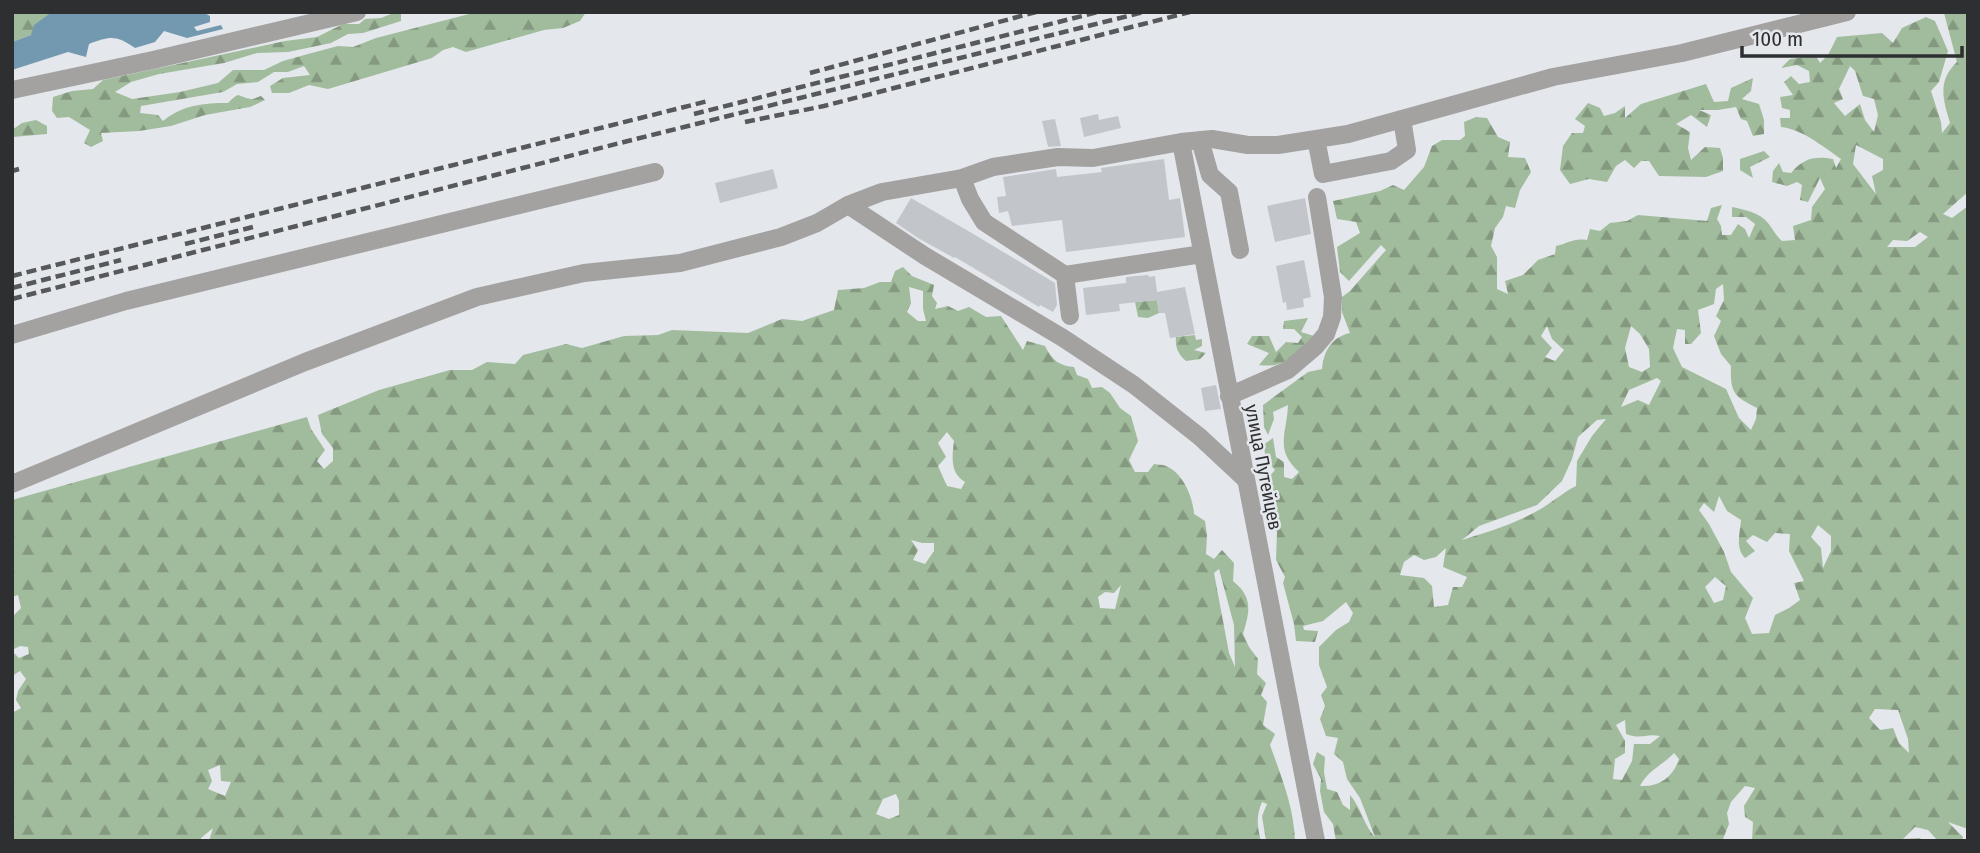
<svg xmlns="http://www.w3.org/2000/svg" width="1980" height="853" font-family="'Fira Sans Condensed',sans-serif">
	<defs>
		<pattern id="forest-firs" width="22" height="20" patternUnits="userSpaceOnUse" patternTransform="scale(1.75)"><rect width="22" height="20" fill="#a1bc9c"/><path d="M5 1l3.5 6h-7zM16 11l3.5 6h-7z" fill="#849980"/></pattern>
	</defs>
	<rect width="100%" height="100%" fill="#e4e7ec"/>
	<!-- forest -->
	<path fill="url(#forest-firs)" fill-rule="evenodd" d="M12 12H52L31 35 12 42Z
		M396 12H401V21L363 33 348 34 331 43 288 52 257 53 224 63 159 74 131 82 115 92 132 99 180 92 218 83 233 70H264L283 61 308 54 338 46 353 47 376 38 477 12H586L580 21 563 28 544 30 466 52 453 47 443 50 432 58 328 89 309 85 289 93H272L270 86 283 78 310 75 304 66 288 72H274L258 82 237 84 223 92 141 106 140 113 158 115 163 121C182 105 204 103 228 103 241 90 237 97 251 99 254 99 258 97 261 96L265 100 250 107 205 115 171 126 139 131 101 133 103 141 91 147 84 143 90 130 69 117 57 118 52 111 53 97 72 91 93 89 103 80 285 41 317 37 343 24H359L365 19 381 18Z
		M1968 12V192L1943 214 1952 218 1968 206V829L1948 822 1963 837 1962 841H1938L1928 830 1915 827 1903 839 1920 838 1923 841H1752L1753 822 1745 817 1744 806 1755 788 1745 786 1731 802 1727 813 1729 824 1723 839 1728 841H1336L1333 824 1324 812 1320 791 1321 779 1313 764 1317 752 1325 757 1324 772 1327 789 1337 792 1343 805 1350 810V795C1362 809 1364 826 1375 837L1360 798 1347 779 1343 762 1334 754 1338 738 1326 736 1320 719 1325 706 1321 695 1327 687 1319 665V647L1336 630 1349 622 1353 613 1346 602 1323 621 1303 626 1304 630 1318 631 1315 642 1296 641 1294 624 1283 583 1285 577 1276 560 1277 532 1267 503 1269 477 1275 470 1267 461 1263 445 1273 438 1276 457 1284 462V477L1292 479 1299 472C1274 449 1287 434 1288 405L1273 412 1274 419 1268 435 1264 427 1263 405 1308 372 1322 369C1324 350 1332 337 1350 333L1342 312V297L1350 291 1386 250 1381 245 1349 281 1340 272 1337 247 1360 233 1356 222 1337 219 1333 201 1380 191 1393 185 1404 190 1424 167 1432 146 1442 140H1460L1465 136 1464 122 1476 117 1487 118 1498 137 1510 142 1508 157 1525 158 1531 172 1520 190 1515 208 1506 206 1503 217 1495 228 1491 246 1497 257V289L1508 294 1505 281 1523 275 1538 260 1555 254 1556 246C1570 243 1572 238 1587 240L1590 229 1600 231 1610 223 1627 221 1638 215 1707 221 1711 208 1722 205 1717 219 1721 226 1722 235H1731L1738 224 1745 229 1749 238 1755 224 1746 217H1732V207C1745 210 1759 212 1768 223 1773 229 1775 235 1782 241L1795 240 1793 226 1811 220 1812 207 1825 189 1820 178 1808 202 1800 200 1802 185 1797 182 1787 186 1772 182 1773 171 1779 163 1783 172 1791 173C1804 158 1814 156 1833 159L1836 168 1841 159C1824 147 1802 129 1781 127L1780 118H1790V110L1782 108 1780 97 1793 95 1784 82 1791 76 1799 84 1810 82 1809 71 1797 65 1781 68 1790 59 1816 56 1820 63 1828 55 1837 37 1882 33 1893 43 1902 28 1926 17 1935 21 1948 51 1939 82 1931 91 1941 122 1942 133 1950 123C1943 99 1937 81 1957 62L1944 13ZM1850 66 1855 71 1863 96 1874 99 1878 115 1874 132 1865 120 1860 104 1845 116 1834 103 1843 99 1839 89ZM1856 145 1883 159V170L1872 176 1876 194 1853 164ZM1920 232 1928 237 1915 247H1887L1893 240 1907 241ZM1723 284 1724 300 1716 316 1721 321 1714 336 1721 354 1731 366C1730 393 1734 396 1757 408L1756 419 1751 430 1739 418 1726 389 1682 367 1673 348 1677 329 1685 330V344H1691L1701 333 1698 310 1714 304 1716 289ZM1547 326 1552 339 1564 350 1555 361 1545 357 1552 348 1541 336ZM1631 326 1640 334 1649 349 1650 367 1642 372 1629 367 1625 348ZM1657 378 1661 381 1649 405 1638 400 1621 407 1629 390ZM1606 419 1592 436 1577 461 1576 486C1564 492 1555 500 1544 507 1520 522 1489 532 1462 540L1479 526 1537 505 1562 481 1572 459 1578 437 1597 420ZM1719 496 1727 511 1741 520C1740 533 1735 548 1745 558L1755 551 1746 541 1753 535 1767 542 1775 533 1790 534 1789 551 1804 581 1794 583 1800 600 1789 608 1775 615 1769 633 1752 634 1745 618 1753 598 1731 572 1724 552 1709 524 1699 510 1704 503 1714 512ZM1818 525 1831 536V551L1823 568 1821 548 1811 537ZM1446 548 1443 567 1467 577 1462 587H1453L1448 605 1434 607 1432 586 1424 578 1400 575 1404 562 1414 555 1424 560 1436 557ZM1715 577 1726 586 1723 600 1714 603 1705 587ZM1875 709 1898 710 1908 739 1909 753 1899 743 1893 728 1880 730 1869 718ZM1625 720 1626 734C1642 740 1646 733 1660 736L1650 744H1634L1632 761 1622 780 1613 779 1615 759 1625 753V741L1616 725ZM1674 753 1679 759C1673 777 1660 787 1640 786 1647 771 1663 765 1674 753Z
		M1753 78 1751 91 1742 99 1759 104 1764 120V134L1753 136 1747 121 1741 119 1736 107 1718 110H1699L1711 115 1707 127 1691 115 1676 124 1690 132 1688 148 1691 160 1705 147 1720 148 1723 158V171L1706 177 1659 176 1649 161H1641L1634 168 1625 160 1616 166 1607 182 1589 179 1570 184 1560 170 1563 146 1572 133H1583L1585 126 1575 119 1588 103 1600 108 1604 116 1615 113 1625 106V118L1641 104 1706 84 1714 102 1728 101 1731 88Z
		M36 120 47 126V134L13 137 12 130 22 123Z
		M1764 151 1770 157 1750 167 1753 178 1740 170V159Z
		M903 267 912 276 934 285 932 296 937 303 935 309 948 306 958 311 969 307 986 317 1001 316 1023 350 1027 341 1045 346C1052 360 1059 366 1074 367L1077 375 1088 379 1092 388 1102 387 1110 393 1120 408 1131 416 1138 441 1129 460 1135 472H1148L1154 464C1158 465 1162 464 1166 466 1183 473 1193 497 1194 514L1205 521 1207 535 1206 554 1214 559 1222 550 1234 563 1233 581C1253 597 1250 611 1243 634L1249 647 1258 659 1257 674 1266 683 1261 695 1267 702 1263 725 1275 734 1270 745C1281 776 1294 807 1295 841H1266L1262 816 1267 804 1262 802C1256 816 1257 826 1261 841H209L213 828 201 838V841H12V713L21 708 16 700 18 691 26 679 20 671 12 676V651L19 658 29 654 28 647 20 646 12 650V617L21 608 18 595 12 597V500L307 417 311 429 325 450 317 461 324 469 333 461V448L322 434 318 415 379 390 450 370H472L487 362 515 364 523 355 566 344 582 348 624 336 658 335 672 330 748 333 782 319 802 321 834 310 838 290 864 288 880 282H891L895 271ZM909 287 923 291V309L926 321H918L907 312 911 303ZM947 432 954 441C952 457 950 473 965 482L961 489 947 486 938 466 946 457 938 443ZM911 540 922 543H934V551L925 564 913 560 918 550ZM1219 569 1234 625 1235 667 1229 653 1214 573ZM1121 585 1115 609 1100 608 1098 597 1105 592 1114 593ZM220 765 221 781 231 782 225 796 208 789 212 781 208 770ZM896 794 899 801V815L889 819 876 814 883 799Z
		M1157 300 1159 313 1148 318 1138 317 1135 302Z
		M1308 318 1301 332 1314 336C1296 353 1286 369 1259 365L1269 353 1247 344 1252 336H1269L1276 352 1286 342 1298 343 1302 337 1294 329H1283L1284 321Z
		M1195 335 1196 340 1202 339V346L1194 350 1206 353 1200 359 1186 361C1178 354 1175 348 1176 337Z"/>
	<!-- water -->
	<path fill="#7299af" d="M52 12H203L210 16V22L194 27 197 31 221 25 223 29 187 38 164 31 155 42 135 48C116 35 110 36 89 44L86 57 68 52 12 70V42L31 35 34 25Z"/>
	<!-- building -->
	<path fill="#c2c6ca" d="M1098 114 1099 120 1118 116 1121 128 1084 137 1080 118Z
		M1055 119 1061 146 1048 147 1042 121Z
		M1164 159 1169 200 1180 198 1185 237 1066 252 1062 220 1012 226 1008 211 999 213 997 197 1006 196 1003 177 1056 169 1057 177 1102 172 1101 168Z
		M773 169 778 188 720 203 715 183Z
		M911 198 970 232 1055 283 1057 305 1053 312 1040 305 1039 307 955 257 954 258 918 238 896 223Z
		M1305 198 1311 234 1275 242 1267 206Z
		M1304 260 1311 297 1303 299 1304 307 1287 310 1286 302 1283 303 1276 266Z
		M1148 275 1149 277 1155 276 1157 292 1185 287 1195 334 1170 338 1165 313H1159L1157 300 1119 304 1120 311 1086 315 1083 288 1126 283V277Z
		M1216 385 1221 409 1205 411 1201 388Z"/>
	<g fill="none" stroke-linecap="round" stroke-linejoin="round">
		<!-- minor -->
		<path stroke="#a4a2a1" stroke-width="18" d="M12 90 153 60 357 12
			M1316 139 1323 174 1391 161 1407 150 1402 119
			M1200 140 1210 175 1229 192 1240 250
			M1181 142 1316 841
			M962 178 970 199 984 222 1065 275 1202 254
			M848 205 925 256 1063 338 1134 385 1200 437 1245 479
			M1065 275 1070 316
			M12 335 126 301 655 172
			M1229 396 1288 370 1315 347 1326 334 1332 317 1333 297 1317 197
			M12 484 305 362 477 297 584 273 680 263 781 237 817 223 848 205 882 192 962 178 993 167 1058 157 1093 158 1181 142 1212 139 1248 145H1278L1348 134 1553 77 1682 53 1847 12"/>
		<!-- rail -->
		<path stroke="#56585b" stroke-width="4.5" stroke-dasharray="10 5" stroke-linecap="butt" d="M810 73 1036 12
			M694 114 1098 12
			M745 122 824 106 1190 12
			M12 171 19 169
			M185 244 253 227
			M12 276 708 101
			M12 288 121 260
			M12 299 624 142 1144 12"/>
	</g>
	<g text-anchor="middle" stroke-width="5" stroke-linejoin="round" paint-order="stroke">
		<!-- street labels -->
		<g font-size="19" fill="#2e2f31" stroke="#e4e7ec">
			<text transform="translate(1264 467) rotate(79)" y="7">улица Путейцев</text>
		</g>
	</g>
	<!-- border -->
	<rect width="1980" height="853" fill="none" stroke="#2e2f31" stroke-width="28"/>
	<!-- scale -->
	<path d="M1742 46v10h220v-10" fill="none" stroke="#2e2f31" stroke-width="3.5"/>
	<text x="1752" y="46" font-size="21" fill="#2e2f31" stroke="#e4e7ec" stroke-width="5" paint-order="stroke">100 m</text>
</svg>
